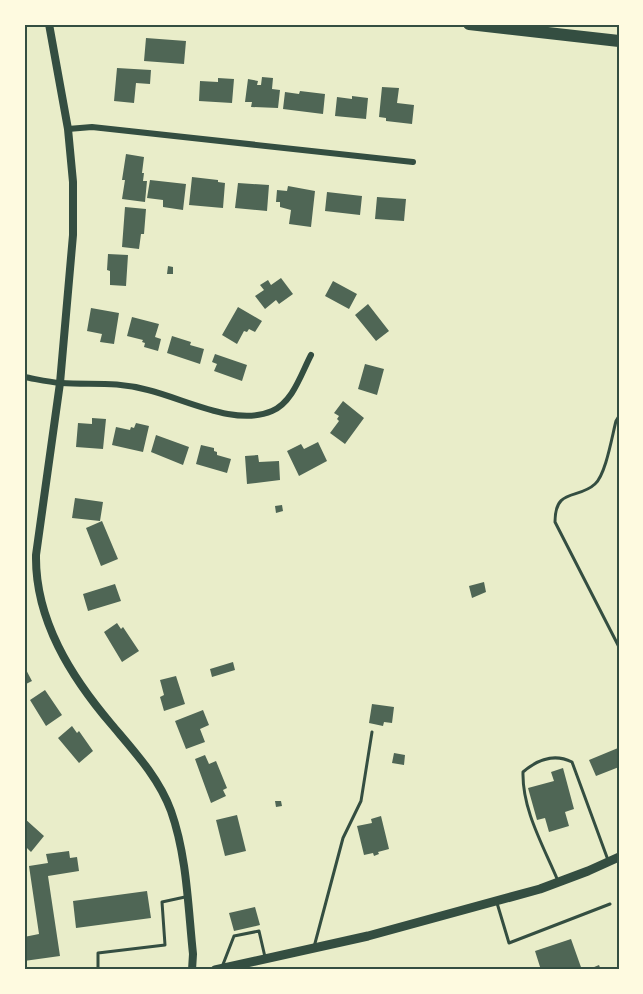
<svg xmlns="http://www.w3.org/2000/svg" width="643" height="994" font-family="Figtree,sans-serif">
	<rect width="100%" height="100%" fill="#e9edc9"/>
	<!-- building -->
	<path fill="#4f6655" d="M146 38 186 41 184 64 144 61Z
		M117 68 151 70 150 84 136 83 134 103 114 101Z
		M262 77 273 78 272 89 280 90 278 108 251 107 252 102H245L248 79 258 81 257 85H261Z
		M218 78 234 79 232 103 199 101 200 81 218 82Z
		M382 87 399 88 397 103 414 105 412 124 386 121V118L379 117Z
		M300 91 325 94 323 114 283 109 285 92 299 94Z
		M352 96 368 98 366 119 335 116 337 97 352 99Z
		M126 154 144 157 142 173H144L143 181H147L145 202 122 199 125 180H122Z
		M192 177 218 180V182L225 183 223 208 189 205Z
		M150 180 186 184 183 210 163 207V200L147 198Z
		M238 183 269 185 267 211 235 208Z
		M288 186 315 191 311 227 289 224 291 210 280 207V202H276L277 190 287 191Z
		M327 192 362 196 360 215 325 211Z
		M377 197 406 199 404 221 375 219Z
		M125 207 146 209 144 234H141L139 249 122 247Z
		M108 254 128 255 126 286 110 285V271L107 270Z
		M168 266 173 267V274H167Z
		M281 278 293 294 279 304 276 300 265 309 255 296 264 290 260 285 268 280 271 285Z
		M333 281 357 294 349 309 325 296Z
		M368 304 389 331 376 341 355 315Z
		M238 307 262 321 255 332 249 329 247 332 244 331 237 344 222 335Z
		M91 308 119 313 114 344 100 342 102 334 87 331Z
		M132 317 159 324 155 337 161 339 158 351 144 347 145 343 142 342 143 340 127 336Z
		M172 336 191 342 190 345 204 349 200 364 167 353Z
		M215 354 247 365 242 381 214 371 217 364 212 362Z
		M365 364 384 369 377 395 358 389Z
		M343 401 364 418 345 444 330 433 339 421 337 419 339 416 334 413Z
		M92 418 106 419 103 449 76 447 78 423 92 424Z
		M136 423 149 426 143 452 112 445 116 427 130 430 131 427 134 428Z
		M156 435 189 447 183 465 151 452Z
		M318 442 327 461 299 476 287 451 301 444 304 449Z
		M201 445 214 448V451L217 452V455L231 459 227 473 196 464Z
		M258 455 259 462 279 461 280 480 247 484 245 456Z
		M75 498 103 502 100 521 72 518Z
		M282 505 283 511 276 513 275 506Z
		M102 521 118 559 101 566 86 528Z
		M484 582 486 592 472 598 469 586Z
		M115 584 121 601 88 611 83 594Z
		M117 623 121 629 123 627 139 651 122 662 104 632Z
		M233 662 235 670 212 677 210 669Z
		M24 666 32 681 24 685Z
		M176 676 185 704 164 711 160 697 164 695 160 680Z
		M45 690 62 715 46 726 30 700Z
		M372 704 394 707 392 723 384 722 383 726 369 723Z
		M203 710 209 725 200 729 205 742 186 749 175 721Z
		M72 726 77 733 79 731 93 751 79 763 58 738Z
		M618 748 619 767 596 776 589 760Z
		M394 753 405 755 404 765 392 763Z
		M205 755 209 764 216 761 227 788 223 790 226 796 211 803 195 759Z
		M563 768 574 809 565 812 569 826 549 832 545 818 537 820 528 788 554 781 551 772Z
		M275 801H281L282 806 276 807Z
		M237 815 246 851 225 856 216 820Z
		M381 816 389 849 378 852 379 854 374 856 373 853 364 855 357 826 372 823 371 819Z
		M24 818 44 836 31 852 24 845Z
		M69 851 70 858 77 857 79 871 48 876 60 956 24 961V937L39 934 29 866 48 863 46 854Z
		M147 891 151 918 76 928 73 901Z
		M255 907 260 925 234 931 229 913Z
		M571 939 582 970H541L535 951Z
		M599 965 601 970H587Z"/>
	<g fill="none" stroke-linecap="round" stroke-linejoin="round">
		<!-- service -->
		<path stroke="#344e41" stroke-width="3" d="M619 416 616 421C612 436 606 474 595 484 578 500 555 487 555 522L619 647
			M558 881C544 847 522 810 523 772 537 760 554 753 572 762L608 860
			M497 903 509 943 610 904
			M314 947 343 838 361 801 372 732
			M222 967 234 936 259 931 265 957
			M43 970H55
			M98 970V953L165 945 162 902 185 897"/>
		<!-- minor -->
		<path stroke="#344e41" stroke-width="6" d="M68 129 92 127 413 162
			M24 377C36 379 48 382 61 383 93 385 114 381 148 390 185 399 236 427 272 411 293 402 301 374 311 355"/>
		<!-- tertiary -->
		<path stroke="#344e41" stroke-width="8" d="M49 24 68 129 73 182V235L60 383 36 555C35 620 71 677 112 725 134 751 159 778 171 811 187 856 188 907 193 954L192 970"/>
		<!-- secondary -->
		<path stroke="#344e41" stroke-width="9" d="M215 970 368 936 540 889 588 871 619 857"/>
		<!-- motorway -->
		<path stroke="#344e41" stroke-width="12" d="M469 24 619 41"/>
	</g>
	<!-- border -->
	<rect width="643" height="994" fill="none" stroke="#fefae0" stroke-width="51"/>
	<rect x="26" y="26" width="592" height="942" fill="none" stroke="#344e41" stroke-width="2"/>
</svg>
